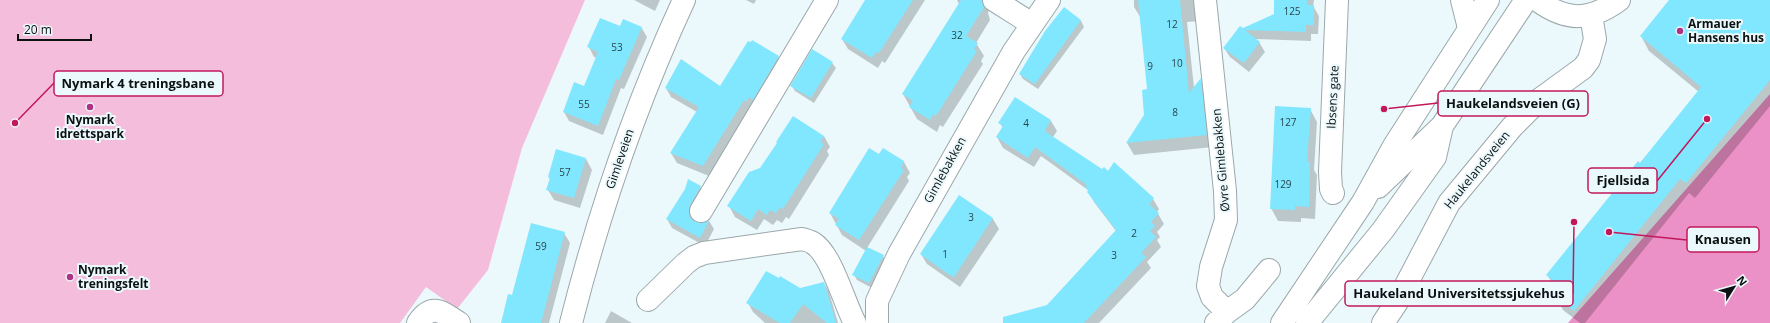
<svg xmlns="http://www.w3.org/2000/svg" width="1770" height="323" font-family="'Open Sans',sans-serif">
	<rect width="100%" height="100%" fill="#ebf9fc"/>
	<!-- green -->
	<path fill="#f5bddc" d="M0 0H585L522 148 488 270 457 309 426 287 400 323H0Z"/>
	<!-- forest -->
	<path fill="#ec91c7" d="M1770 94V323H1568Z"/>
	<!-- shadow -->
	<path fill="#0003" d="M634 0H660L655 11Z
		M746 0H756L754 4Z
		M866 0H925L885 63 882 61 878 68 848 49 842 39Z
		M957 0H1001L990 6 988 13 990 20 976 43 984 56 981 61 983 64 943 127 940 125 937 132 917 119 903 94 959 4Z
		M1134 0H1198L1200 21 1187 22 1194 88 1200 80 1207 91 1213 147 1134 155 1127 143 1145 115 1148 90 1141 18 1134 7Z
		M1275 0H1314L1313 6 1319 16 1318 34H1311V41L1255 39 1259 42 1265 52 1249 72 1230 57 1224 48 1243 30 1275 15Z
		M1671 0H1770V106L1695 198 1689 193 1585 323H1580L1563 310 1555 295 1558 291 1547 275 1699 92 1649 51 1641 36Z
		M1064 9 1081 21 1084 27 1038 89 1023 79 1020 74Z
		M621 27H641L647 37 624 89 621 88 603 135 569 121 564 112 585 87 597 58 594 57 589 47Z
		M778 57 784 67 750 109 709 176 677 163 671 153 697 112 671 97 666 88H720Z
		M832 63 836 68 814 103 795 91 792 86Z
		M1015 98 1051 121 1057 131 1053 137 1102 171 1109 172 1114 164 1153 199 1159 209 1157 212 1164 224 1157 232 1160 237 1157 240 1161 247 1147 262 1151 268 1099 323H1031L1116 231 1094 202 1088 190 1041 156 1034 167 1003 148 997 137 1003 128 1000 123Z
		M1310 109 1317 122 1314 170 1317 175 1315 219 1301 218V222L1278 221 1271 208Z
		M824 136 830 147 827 151 829 155 789 219 786 217 782 223 777 220 773 225 764 219 757 230 735 217 729 206 761 169Z
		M883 149 904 162 910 173 907 177 909 181 867 248 883 256 886 262 872 288 857 280 854 275 866 251 842 235 830 213Z
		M557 151 586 159 592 170 580 208 554 200 548 190 550 180 549 177Z
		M689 180 700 187 706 196 694 222 701 225 709 221 714 229 705 246 672 228 667 219 686 189Z
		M959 197 993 219 999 229 960 287 927 264 921 254Z
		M564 233 570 243 549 323H502L512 296Z
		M824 283 829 292 838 323H765L753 312 748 303Z
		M611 311 632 323H605Z"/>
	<!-- building -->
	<path fill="#80e7ff" d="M865 0H913L879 53 876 52 872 58 841 39Z
		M961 0H982L984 7 966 36 978 43 974 49 977 51 936 116 933 114 930 120 909 107 913 101 902 94Z
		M1138 0H1180L1189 93 1201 78 1207 135 1126 143 1144 115 1142 90 1147 89Z
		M1274 0H1307V5H1314V25H1306V32L1245 30 1260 42 1244 63 1223 48 1240 26 1243 28 1274 14Z
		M1669 0H1770V80L1686 183 1680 179 1574 311 1554 294 1560 286 1546 275 1638 161 1640 163 1701 87 1640 36Z
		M1064 7 1081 20 1035 84 1019 74 1045 31Z
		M600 18 620 26 623 19 642 27 619 80 616 79 598 126 563 112 574 82 584 86 598 52 587 47Z
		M752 40 779 56 753 100 749 97 747 102 744 100 703 166 670 153 699 107 665 88 681 59 720 86 748 41 751 42Z
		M812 49 833 62 811 98 790 86Z
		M1015 97 1051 120 1045 130 1046 132 1102 169 1104 167 1108 171 1114 162 1154 198 1149 204 1159 213 1151 222 1155 226 1150 231 1156 237 1141 253 1146 257 1084 323H1003V317L1047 305 1116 230 1087 192 1088 190 1085 187 1087 185 1035 147 1028 158 996 137 1003 126 998 123Z
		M1275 106 1311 108 1307 162H1310L1309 207 1295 206V210L1270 209Z
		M793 116 824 136 820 142 824 144 783 209 780 207 776 213 770 210 767 215 758 209 751 221 727 206 749 172 760 168 777 143 776 142Z
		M869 148 879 154 883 148 904 161 901 168 904 170 859 240 835 225 839 219 829 213Z
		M556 149 586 158 574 198 546 190 550 178 548 177Z
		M688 179 701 186 690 205 689 210 690 217 694 221 700 223 707 222 710 219 700 238 666 219 685 189Z
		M959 195 993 218 954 277 948 274 920 254Z
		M531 223 565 232 541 323H501L508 294 512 295Z
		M867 247 884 255 869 283 852 275Z
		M766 271 779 278 780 276 800 288 824 282 836 323H827L803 304 790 323H780L746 303Z"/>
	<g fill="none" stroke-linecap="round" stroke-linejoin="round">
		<!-- street casing -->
		<g stroke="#9ba8ab" stroke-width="24">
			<path id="street" d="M994 0 1032 24
				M1205 0 1225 191 1226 220 1211 267 1208 286 1212 297 1227 312
				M1537 0C1567 22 1590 21 1619 0
				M1333 193 1331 189 1330 172 1337 0
				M701 211 827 0
				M648 300 686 263 694 257 704 253 802 239C805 240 810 241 813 243 832 255 844 303 855 323
				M418 323C432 302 442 312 459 323
				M571 323C599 212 636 104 684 0
				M877 323V301L899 254 1014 51 1049 0
				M1216 323 1227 312 1245 299 1269 270
				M1383 323 1397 302 1449 203 1512 127 1539 100 1583 68 1589 60 1595 39 1591 15"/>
		</g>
		<!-- primary casing -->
		<g stroke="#9ba8ab" stroke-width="24">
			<path id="primary" d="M1462 0 1469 28
				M1378 187 1442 126 1526 0
				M1282 323 1363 202 1394 146 1488 0
				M1307 323 1383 230 1435 157 1442 126"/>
		</g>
		<!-- street -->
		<use href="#street" stroke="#fff" stroke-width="22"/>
		<!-- primary -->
		<use href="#primary" stroke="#fff" stroke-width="22"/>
	</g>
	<!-- markers -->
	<g fill="#ae3385" stroke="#ebf9fc" stroke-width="1.5">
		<circle cx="1680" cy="31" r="4"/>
		<circle cx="90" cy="107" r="4"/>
		<circle cx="70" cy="277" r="4"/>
	</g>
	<g text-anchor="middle" stroke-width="4" stroke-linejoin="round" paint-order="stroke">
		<!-- number labels -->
		<g font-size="10" fill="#28464c">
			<text x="1292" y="15">125</text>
			<text x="1172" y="28">12</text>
			<text x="957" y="39">32</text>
			<text x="617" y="51">53</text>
			<text x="1177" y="67">10</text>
			<text x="1150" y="70">9</text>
			<text x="584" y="108">55</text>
			<text x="1175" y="116">8</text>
			<text x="1288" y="126">127</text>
			<text x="1026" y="127">4</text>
			<text x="565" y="176">57</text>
			<text x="1283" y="188">129</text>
			<text x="971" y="221">3</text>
			<text x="1134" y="237">2</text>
			<text x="541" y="250">59</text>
			<text x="945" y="258">1</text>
			<text x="1114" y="259">3</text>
		</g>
		<!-- poi labels -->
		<g font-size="12" font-weight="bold" fill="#0b1011" stroke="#ebf9fc" text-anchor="start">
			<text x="1688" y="28">Armauer<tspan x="1688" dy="14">Hansens hus</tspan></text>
			<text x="90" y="124" text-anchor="middle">Nymark<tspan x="90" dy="14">idrettspark</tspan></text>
			<text x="78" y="274">Nymark<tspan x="78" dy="14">treningsfelt</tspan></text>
		</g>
		<!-- street labels -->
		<g font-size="12" fill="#0b1011" stroke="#ebf9fc">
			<text transform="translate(1333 97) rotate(-87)" y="4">Ibsens gate</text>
			<text transform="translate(620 159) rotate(-71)" y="4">Gimleveien</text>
			<text transform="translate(1221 160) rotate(-95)" y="4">Øvre Gimlebakken</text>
			<text transform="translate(945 170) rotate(-61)" y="4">Gimlebakken</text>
			<text transform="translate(1477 170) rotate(-51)" y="4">Haukelandsveien</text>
		</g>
	</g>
	<!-- callouts -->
	<path fill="none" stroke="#c2185b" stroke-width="1.5" d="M15 123L54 83M1384 109L1438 103M1707 119L1657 181M1609 232L1687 240M1574 222L1573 294"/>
	<g fill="#c2185b" stroke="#ebf9fc" stroke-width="1.5">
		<circle cx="15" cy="123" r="4"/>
		<circle cx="1384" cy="109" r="4"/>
		<circle cx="1707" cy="119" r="4"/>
		<circle cx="1609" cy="232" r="4"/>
		<circle cx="1574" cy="222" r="4"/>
	</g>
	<g fill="#ebf9fc" stroke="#c2185b" stroke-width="1.5">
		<rect x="54" y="71" width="169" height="25" rx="4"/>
		<rect x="1438" y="91" width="150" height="25" rx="4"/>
		<rect x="1588" y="168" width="69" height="25" rx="4"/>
		<rect x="1687" y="227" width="72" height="25" rx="4"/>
		<rect x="1345" y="281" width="228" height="25" rx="4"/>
	</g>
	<g font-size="13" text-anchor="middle" font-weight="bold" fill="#0b1011">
		<text x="138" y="88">Nymark 4 treningsbane</text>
		<text x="1513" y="108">Haukelandsveien (G)</text>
		<text x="1623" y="185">Fjellsida</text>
		<text x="1723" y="244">Knausen</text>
		<text x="1459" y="298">Haukeland Universitetssjukehus</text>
	</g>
	<!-- north arrow -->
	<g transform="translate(1734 287) rotate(53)" stroke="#ebf9fc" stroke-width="3" paint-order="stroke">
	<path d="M0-3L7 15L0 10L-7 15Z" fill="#0b1011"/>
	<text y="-6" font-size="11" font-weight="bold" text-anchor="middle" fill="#0b1011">N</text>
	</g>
	<!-- scale -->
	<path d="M18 34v6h73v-6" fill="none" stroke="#0b1011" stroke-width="2"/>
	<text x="24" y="34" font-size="12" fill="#0b1011" stroke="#ebf9fc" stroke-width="3" paint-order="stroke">20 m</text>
</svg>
